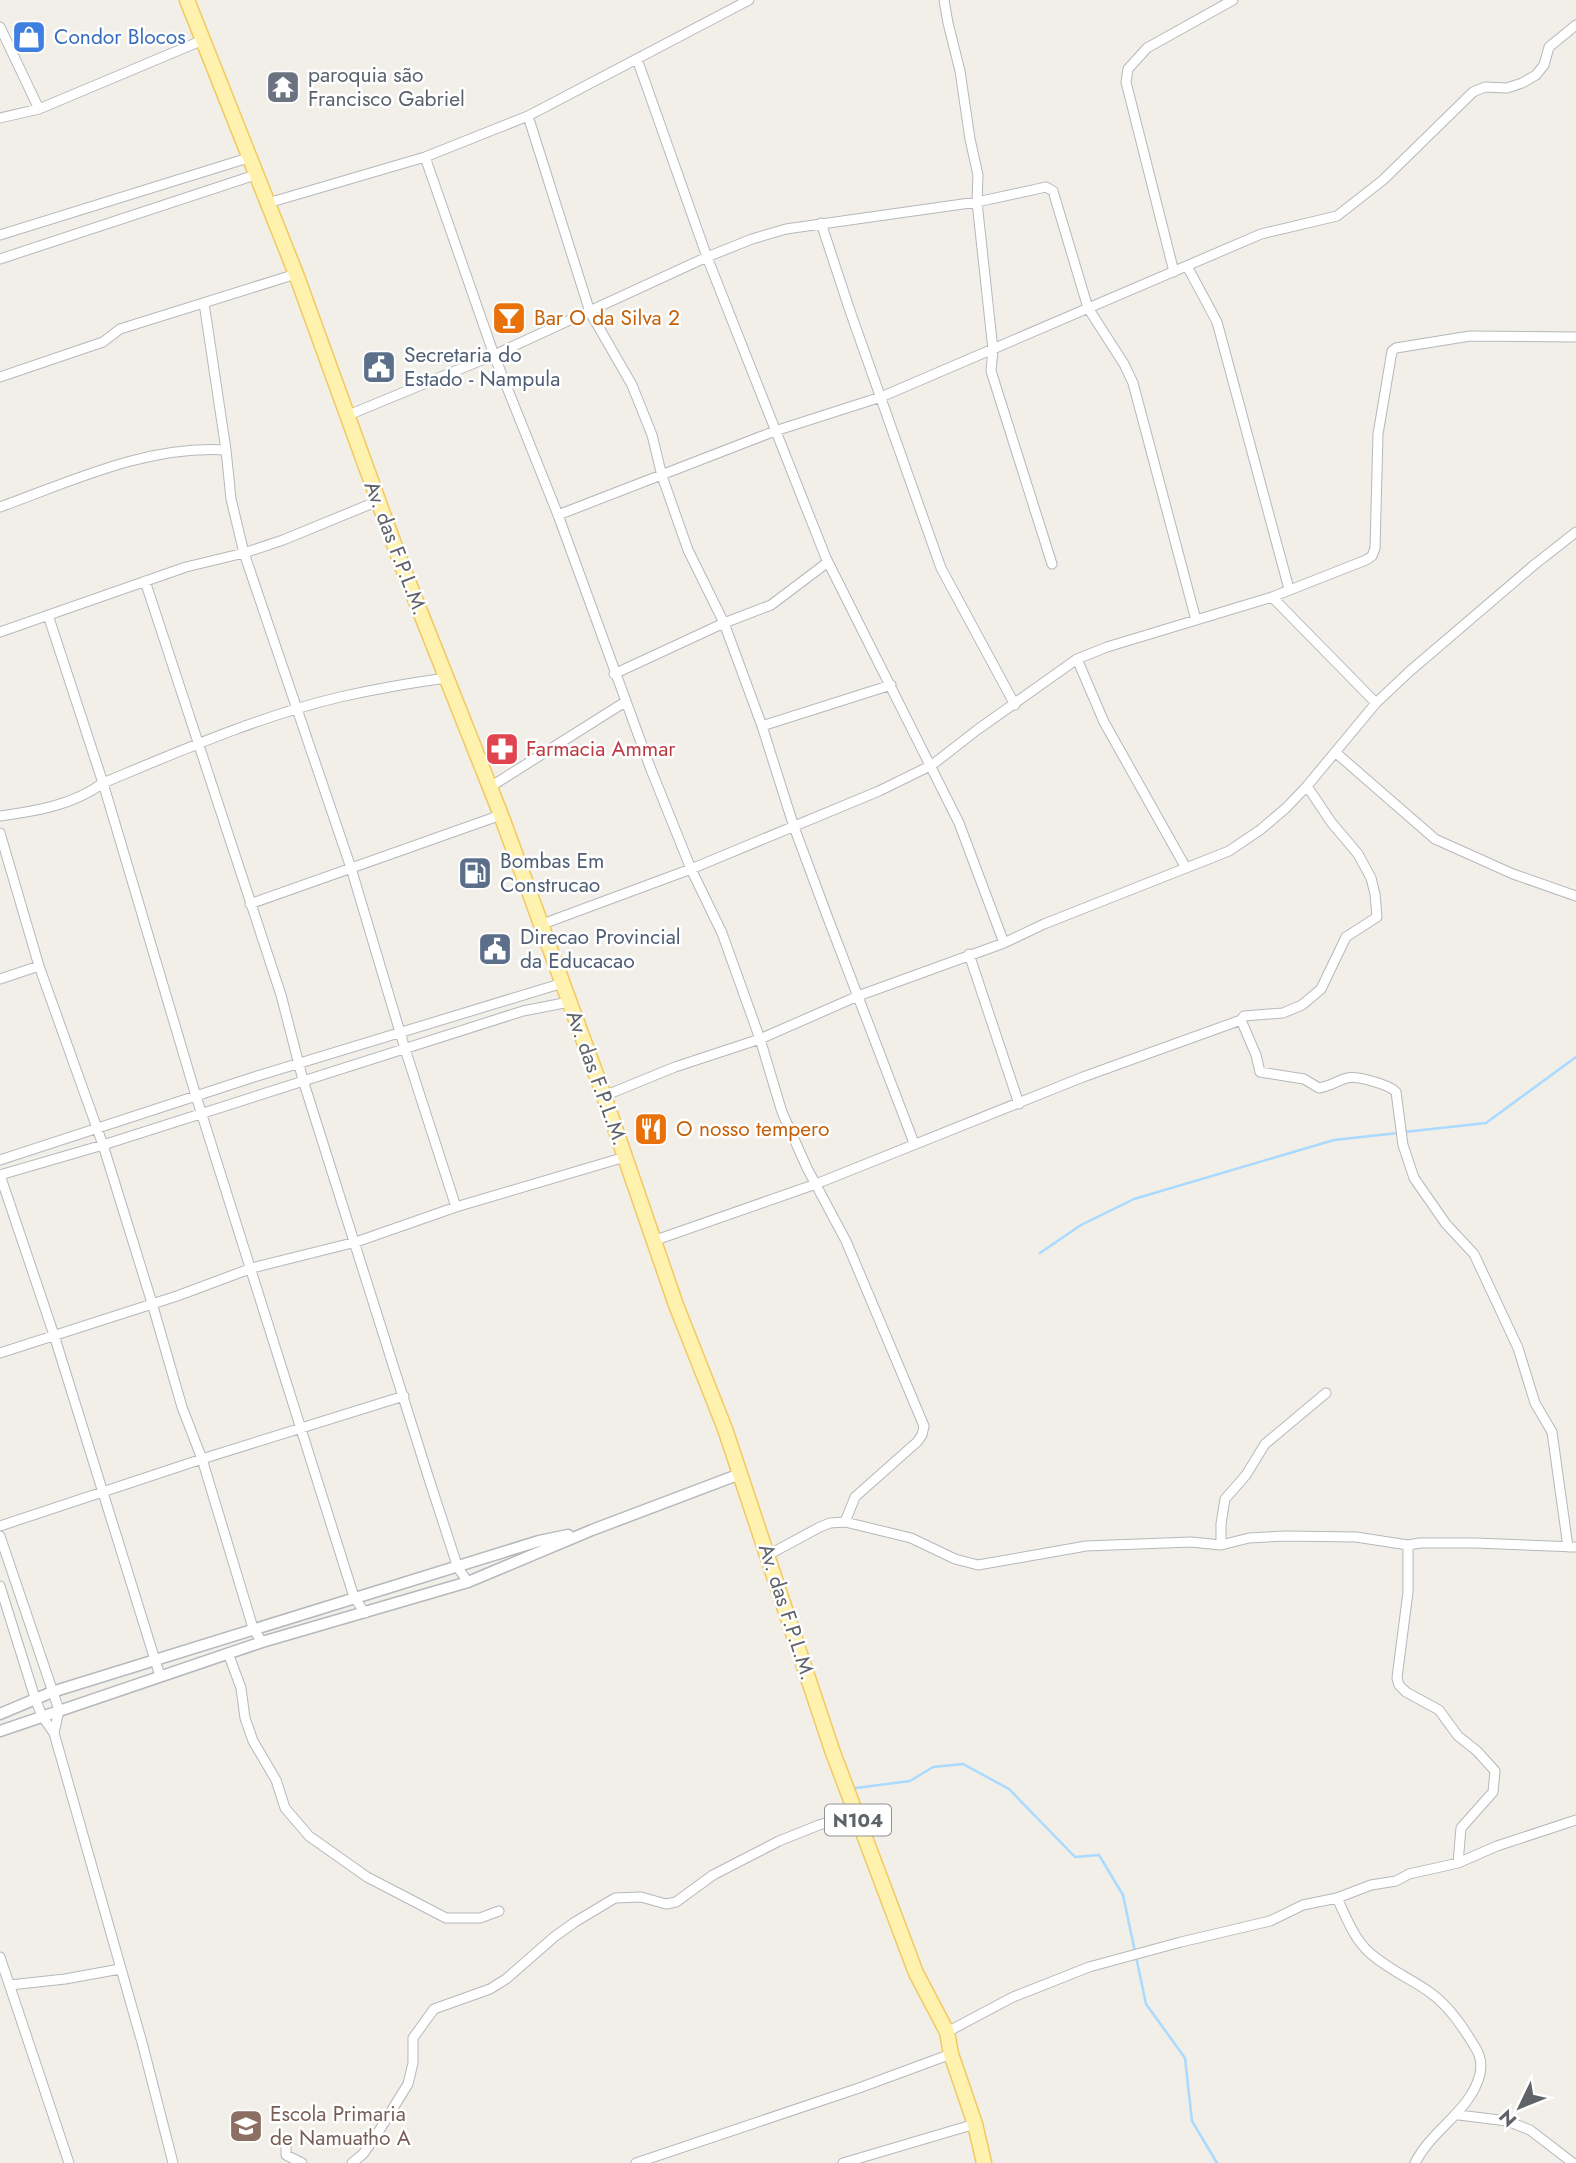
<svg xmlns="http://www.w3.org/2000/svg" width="1576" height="2163" font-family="Jost,sans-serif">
	<rect width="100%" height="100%" fill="#f1efe8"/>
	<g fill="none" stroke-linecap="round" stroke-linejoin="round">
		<!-- stream -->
		<path stroke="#aadaff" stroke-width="2.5" d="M1404 1132 1486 1123 1576 1057
			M1040 1253 1081 1225 1134 1199 1334 1140 1398 1133
			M856 1788 910 1781 933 1767 963 1764 1009 1789 1075 1857 1099 1855 1123 1895 1146 2004 1185 2058 1192 2121 1217 2163"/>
		<!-- minor casing -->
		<g stroke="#b5b8bc" stroke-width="11">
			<path id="minor" d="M944 0 948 23 960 71 970 139 978 175 977 202 993 350 991 371 1052 564
				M0 27 39 109
				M637 59 707 257 826 558 959 823 1004 943
				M528 116 590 312 632 385 652 435 662 476 688 550 724 623 762 726 794 827 826 913 914 1143
				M0 118 39 109 203 40
				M425 157 494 355 558 515 650 767 691 869 722 933 760 1039 782 1112 807 1168 846 1241 924 1426 922 1435 917 1442 855 1497 845 1522
				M268 203 425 157 528 116 749 0
				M821 223 850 311 941 568 1015 705
				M0 235 248 158
				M0 259 255 175
				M1187 266 1217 322 1289 589
				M1174 272 1126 82 1128 69 1147 48 1233 0
				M204 303 226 450
				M0 377 103 342 120 329 296 274
				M346 416 494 355 707 257 752 239 786 229 977 202 1046 187 1053 191 1088 308 1124 364 1133 383 1196 620
				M0 507C72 481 147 445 226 450L231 499 244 553 351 868 405 1049 456 1207
				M558 515 775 431 881 397 1261 234 1337 216 1383 180 1473 92 1485 87 1507 88 1522 83 1536 75 1544 65 1549 47 1576 25
				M145 581 281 995 303 1080 429 1479 458 1568 468 1582
				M1272 597 1376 703
				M48 615 103 783 196 1096 354 1597 365 1613
				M0 632 186 567 244 553 283 540 378 501
				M1077 659 1104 722 1186 868
				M614 674 724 623 771 605 828 562
				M762 726 891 685
				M1335 752 1435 839 1513 874 1576 896
				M490 787 625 702
				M0 816C37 811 73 805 103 783 180 751 260 716 340 697 375 689 410 683 446 678
				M0 833 39 966 103 1145 152 1303 182 1407 202 1459 253 1628 262 1642
				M250 904 501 815
				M540 925 691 869 879 791 932 765 977 730 1077 659 1107 647 1272 597 1366 560 1372 556 1375 548 1378 434 1392 351 1396 348 1470 336 1576 337
				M969 954 1019 1104
				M0 979 39 966
				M1241 1020 1256 1055 1260 1072 1304 1079 1319 1088C1330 1086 1337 1081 1347 1078 1356 1075 1390 1085 1396 1092L1403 1145 1414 1178 1446 1224 1474 1254 1518 1348 1535 1403 1552 1432 1568 1547
				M604 1096 675 1067 760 1039 858 996 1004 943 1044 924 1229 851 1260 830 1286 808 1307 786 1376 703 1410 671 1534 565 1576 532
				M0 1160 254 1077 563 983
				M0 1175 103 1145 523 1011 569 1002
				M0 1175 54 1335 160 1676
				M653 1241 816 1184 1083 1077 1241 1020 1244 1016 1283 1013 1302 1005 1321 989 1346 937 1377 917 1375 894 1371 878 1358 854 1331 822 1307 786
				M0 1353 177 1296 252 1268 356 1242 456 1207 625 1157
				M0 1526 202 1459 404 1396
				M0 1536 59 1710 54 1733
				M1221 1545V1524L1225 1499 1246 1475 1265 1444 1326 1393
				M1408 1545V1592L1397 1678 1399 1685 1406 1692 1439 1710 1458 1736 1477 1751 1495 1771 1493 1792 1461 1828 1458 1863
				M768 1555 820 1527 830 1523 845 1522 911 1538 955 1559 978 1565 1086 1546 1191 1542 1221 1545 1249 1538 1285 1536 1356 1537 1408 1545 1420 1543H1475L1576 1547
				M0 1586 35 1698 42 1716 54 1733 143 2046 173 2163
				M228 1653 241 1688 245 1718 253 1741 276 1780 285 1808 309 1836 367 1877 446 1918H480L499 1911
				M1337 1898C1346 1917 1354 1939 1370 1953 1388 1969 1409 1978 1428 1991 1446 2003 1459 2021 1470 2039 1478 2051 1483 2059 1480 2074 1471 2111 1432 2129 1415 2163
				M0 1957 69 2163
				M10 1985 65 1979 120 1969
				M947 2032 1013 1997 1089 1967 1181 1942 1270 1921 1303 1905 1337 1898 1371 1885 1396 1881 1409 1874 1458 1863 1497 1846 1576 1820
				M1459 2115 1507 2121 1530 2130 1573 2163
				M286 2147V2155L302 2163
				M352 2163 363 2154 377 2134 408 2084 413 2063V2038L434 2009 490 1989 506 1979 554 1937 575 1922 615 1898 641 1897 666 1904 676 1902 713 1875 779 1841 819 1825 856 1814
				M636 2163 859 2088 951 2054
				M843 2163 975 2124"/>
		</g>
		<!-- tertiary casing -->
		<g stroke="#b5b8bc" stroke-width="13">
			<path id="tertiary" d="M0 1714 52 1692 539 1541 568 1535
				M0 1731 262 1642 468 1582 592 1530 740 1474"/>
		</g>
		<!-- primary casing -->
		<g stroke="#f2c960" stroke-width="17">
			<path id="primary" d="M187 0 296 274 402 566 501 815 604 1096 676 1305 725 1429 832 1750 916 1973 947 2032 951 2054 975 2124 984 2163"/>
		</g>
		<!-- minor -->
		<use href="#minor" stroke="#fff" stroke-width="9"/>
		<!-- tertiary -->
		<use href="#tertiary" stroke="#fff" stroke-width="10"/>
		<!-- primary -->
		<use href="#primary" stroke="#fff2af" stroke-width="14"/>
	</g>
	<!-- icons -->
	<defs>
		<g id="shop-square" transform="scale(1.75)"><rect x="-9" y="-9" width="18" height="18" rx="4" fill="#3f7fe0" stroke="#fff"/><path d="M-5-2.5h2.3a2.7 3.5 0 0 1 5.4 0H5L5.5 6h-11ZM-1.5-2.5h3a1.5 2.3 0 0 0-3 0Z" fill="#fff"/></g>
		<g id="temple-square" transform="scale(1.75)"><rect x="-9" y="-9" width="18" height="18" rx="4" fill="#6b7280" stroke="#fff"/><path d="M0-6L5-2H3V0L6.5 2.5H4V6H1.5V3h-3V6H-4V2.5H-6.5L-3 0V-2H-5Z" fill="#fff"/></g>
		<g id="bar-square" transform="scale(1.75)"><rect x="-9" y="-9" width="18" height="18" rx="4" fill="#e8710a" stroke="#fff"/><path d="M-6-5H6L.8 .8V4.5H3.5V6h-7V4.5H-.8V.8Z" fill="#fff"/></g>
		<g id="civic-square" transform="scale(1.75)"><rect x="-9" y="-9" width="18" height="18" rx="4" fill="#5c6f8a" stroke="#fff"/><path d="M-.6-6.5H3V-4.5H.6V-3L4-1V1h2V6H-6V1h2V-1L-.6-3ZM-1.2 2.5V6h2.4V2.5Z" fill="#fff"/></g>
		<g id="pharmacy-square" transform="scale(1.75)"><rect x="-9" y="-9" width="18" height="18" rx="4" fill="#e0444e" stroke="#fff"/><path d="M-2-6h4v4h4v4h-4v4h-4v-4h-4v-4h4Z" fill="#fff"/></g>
		<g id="fuel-square" transform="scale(1.75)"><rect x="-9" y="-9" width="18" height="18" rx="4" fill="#5c6f8a" stroke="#fff"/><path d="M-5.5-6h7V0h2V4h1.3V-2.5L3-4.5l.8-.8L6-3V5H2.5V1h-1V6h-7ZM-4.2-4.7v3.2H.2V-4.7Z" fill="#fff"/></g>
		<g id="restaurant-square" transform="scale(1.75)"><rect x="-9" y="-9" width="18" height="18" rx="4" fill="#e8710a" stroke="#fff"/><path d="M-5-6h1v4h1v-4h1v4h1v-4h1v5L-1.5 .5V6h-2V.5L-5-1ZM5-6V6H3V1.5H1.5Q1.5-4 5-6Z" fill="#fff"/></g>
		<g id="school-square" transform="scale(1.75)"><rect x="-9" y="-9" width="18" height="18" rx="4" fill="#8d6e63" stroke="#fff"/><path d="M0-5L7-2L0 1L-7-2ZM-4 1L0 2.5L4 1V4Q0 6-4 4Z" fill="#fff"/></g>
	</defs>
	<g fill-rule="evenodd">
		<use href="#shop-square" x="29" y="37"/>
		<use href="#temple-square" x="283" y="87"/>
		<use href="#bar-square" x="509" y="318"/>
		<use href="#civic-square" x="379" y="367"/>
		<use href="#pharmacy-square" x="502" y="749"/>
		<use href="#fuel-square" x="475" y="873"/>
		<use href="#civic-square" x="495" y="949"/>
		<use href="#restaurant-square" x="651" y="1129"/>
		<use href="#school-square" x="246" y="2126"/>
	</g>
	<g text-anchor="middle" stroke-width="5" stroke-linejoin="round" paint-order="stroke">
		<!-- shield labels -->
		<rect fill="#fff" stroke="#8f9295" stroke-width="2" x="825" y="1804.5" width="66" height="31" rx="5"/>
		<g font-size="19" font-weight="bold" fill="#5f6368">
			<text x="858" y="1827">N104</text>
		</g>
		<!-- shop labels -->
		<g font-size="21" fill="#366cbe" stroke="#fff" text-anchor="start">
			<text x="54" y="44">Condor Blocos</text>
		</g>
		<!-- worship labels -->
		<g font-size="21" fill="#5b616d" stroke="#fff" text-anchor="start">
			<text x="308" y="82">paroquia são<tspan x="308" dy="24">Francisco Gabriel</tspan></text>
		</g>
		<!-- food labels -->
		<g font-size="21" fill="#c56008" stroke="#fff" text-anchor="start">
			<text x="534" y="325">Bar O da Silva 2</text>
			<text x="676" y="1136">O nosso tempero</text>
		</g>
		<!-- service labels -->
		<g font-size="21" fill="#4e5e75" stroke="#fff" text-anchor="start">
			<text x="404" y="362">Secretaria do<tspan x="404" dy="24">Estado - Nampula</tspan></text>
			<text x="500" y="868">Bombas Em<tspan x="500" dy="24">Construcao</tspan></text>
			<text x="520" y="944">Direcao Provincial<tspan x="520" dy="24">da Educacao</tspan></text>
		</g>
		<!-- street labels -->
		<g font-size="21" fill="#5f6368" stroke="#fff">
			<text transform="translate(396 548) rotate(69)" y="7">Av. das F.P.L.M.</text>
			<text transform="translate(597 1078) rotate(70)" y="7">Av. das F.P.L.M.</text>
			<text transform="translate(787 1612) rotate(72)" y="7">Av. das F.P.L.M.</text>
		</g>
		<!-- health labels -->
		<g font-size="21" fill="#be3a42" stroke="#fff" text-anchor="start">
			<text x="526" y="756">Farmacia Ammar</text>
		</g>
		<!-- education labels -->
		<g font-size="21" fill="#785e54" stroke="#fff" text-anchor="start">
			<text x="270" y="2121">Escola Primaria<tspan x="270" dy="24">de Namuatho A</tspan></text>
		</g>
	</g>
	<!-- north arrow -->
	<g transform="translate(1520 2107) rotate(227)" stroke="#ffffff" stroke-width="5" paint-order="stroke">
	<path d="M0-5L12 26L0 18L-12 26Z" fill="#5f6368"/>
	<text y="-10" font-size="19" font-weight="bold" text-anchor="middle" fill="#5f6368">N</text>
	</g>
</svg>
